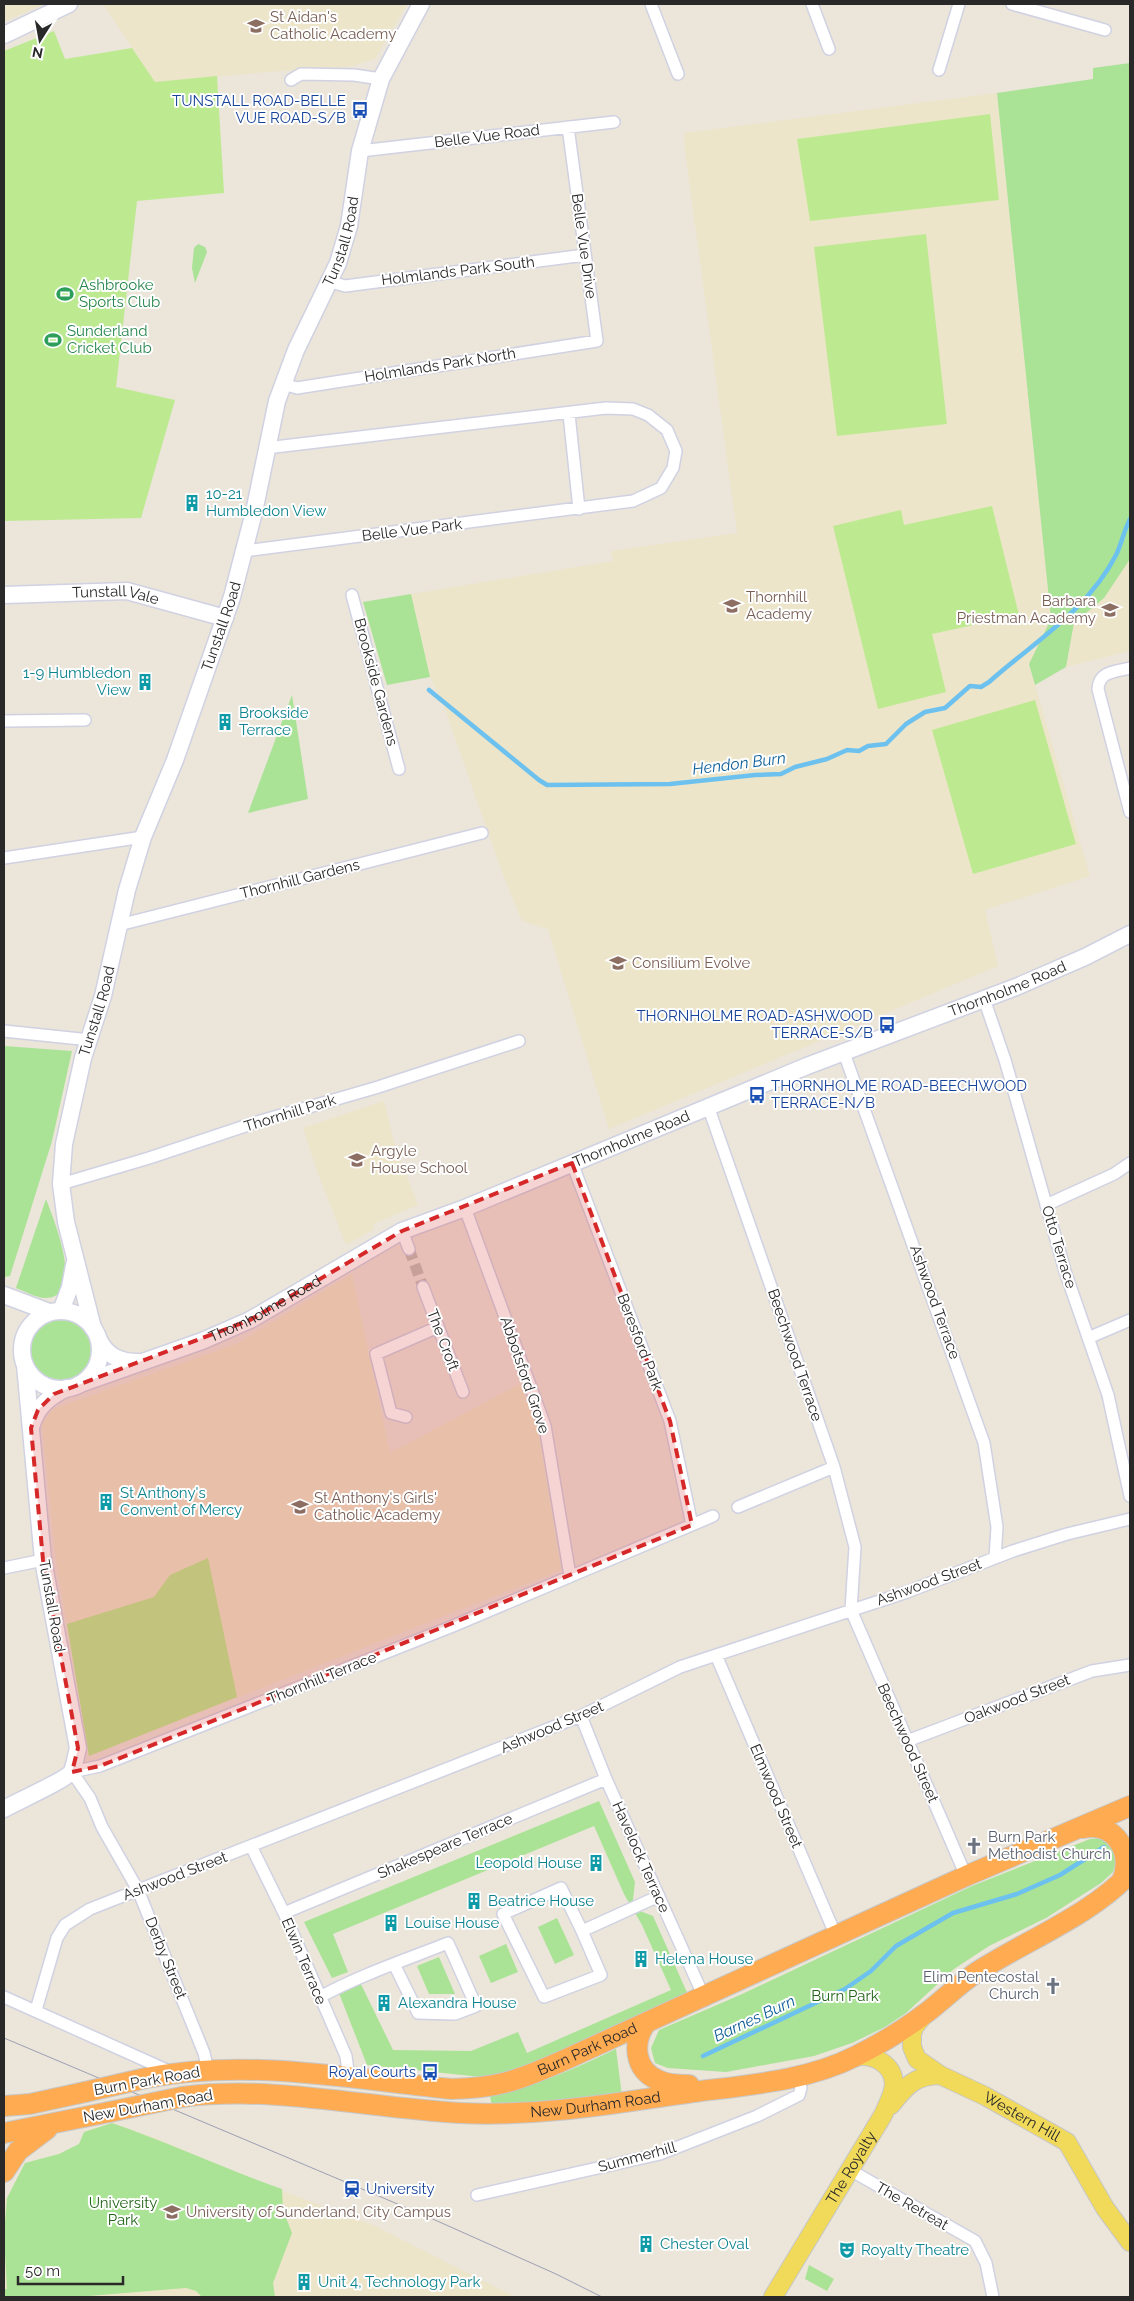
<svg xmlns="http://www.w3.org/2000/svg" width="1134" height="2301" font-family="Raleway,sans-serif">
	<rect width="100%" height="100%" fill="#ebe5da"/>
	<!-- education -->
	<path fill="#ede5c9" d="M4 4H45L4 21Z
		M103 4H407L375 59 349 67 315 68 155 82Z
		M997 93 1051 619 1029 664 1090 876 985 910 998 966 609 1129 548 929 522 921 502 872 442 701 430 677 411 594 613 561 611 551 737 533 685 151 684 133Z
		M1130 559V651L1066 667 1074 623 1104 598Z
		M384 1101 395 1146 418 1205 373 1224 374 1229 346 1245 318 1174 303 1128Z
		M352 1274 390 1453 520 1384 538 1429 561 1570 89 1756 56 1560 42 1424 53 1409 236 1344Z
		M112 2123 161 2140 227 2170 375 2226 515 2297H4V2198H7L25 2163 59 2154 79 2144 84 2132Z"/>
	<!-- green -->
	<path fill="#aae396" d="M1130 63V559L1104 598 1074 623 1066 667 1035 685 1029 664 1051 619 997 93 1093 79V68Z
		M198 244 205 247 207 252 195 283 192 268 194 248Z
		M411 594 430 677 387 685 363 602Z
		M292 695 308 799 248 813Z
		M4 1046 72 1051 52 1141 10 1276 4 1277Z
		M46 1199C53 1218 87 1298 45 1298 37 1298 24 1291 16 1288Z
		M29 1350a31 31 0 1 1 62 0a31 31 0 1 1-62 0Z
		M599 1801 635 1882 632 1908 653 1916 689 1997 523 2068 481 2077 367 2065 337 1988 358 1978 393 2050 471 2051 518 2032 527 2053 671 1990 642 1925 624 1894 594 1826 333 1934 348 1972 332 1978 304 1922Z
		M1102 1838 1110 1842 1117 1859 1113 1872 1101 1883 1046 1918 989 1946 954 1969 906 2013 885 2027 852 2043 814 2056 726 2072 668 2068 655 2063 651 2048 659 2030 740 1995 972 1886 1090 1839Z
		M557 1918 574 1955 555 1964 538 1927Z
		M506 1944 518 1972 491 1983 479 1956Z
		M439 1957 455 1994H429L417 1966Z
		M616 2049 622 2096 492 2106 490 2096C535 2086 575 2069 616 2049Z
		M112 2123C170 2143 225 2169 282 2189L283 2210 292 2233 273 2283 275 2297H202L196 2291 186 2288 76 2297H4V2289H7L4 2235 7 2198 25 2163 59 2154 79 2144 84 2132Z
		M809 2265 834 2279 827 2291 805 2279Z"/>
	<!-- pitch -->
	<path fill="#bdea91" d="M54 31 65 59 132 48 155 82 217 76 224 193 137 201 116 387 175 400 141 518 4 521V51Z
		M990 114 999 200 810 221 797 139Z
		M926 234 947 424 837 436 814 247Z
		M992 506 1019 615 932 634 946 692 878 709 833 526 901 510 904 525Z
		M1035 700 1076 844 973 874 932 730Z
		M208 1558 237 1697 89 1756 67 1624 154 1597 170 1575Z"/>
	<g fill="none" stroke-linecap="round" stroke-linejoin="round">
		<!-- stream -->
		<path stroke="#6cc1ef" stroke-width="4.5" d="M429 690 539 780 547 785 670 784 755 775 781 774 795 767 827 759 847 750 859 751 868 746 886 744 906 724 925 712 945 708 970 686 981 687 989 682C1034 642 1088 610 1116 555 1122 543 1124 530 1130 519
			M703 2056 845 1989 871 1971 896 1946 953 1913 1017 1894 1060 1875 1104 1847"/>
		<!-- street-tunnel -->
		<path stroke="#c4bfb7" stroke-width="11" stroke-dasharray="11 5.5" stroke-linecap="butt" d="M409 1249 423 1287"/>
		<!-- street casing -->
		<g stroke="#d0d2e2" stroke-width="14">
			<path id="street" d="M651 4 678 74
				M812 4 829 49
				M1012 4 1105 30
				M939 70 959 4
				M291 80 301 74 354 75 381 79
				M360 151 614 122
				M331 282 345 286 585 255
				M283 384 297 388 597 341 568 127
				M569 414 579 509
				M244 551 633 501 661 488 673 468 676 451 667 430 648 415 633 409 606 408 266 448
				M352 595 399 769
				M1130 668C1115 672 1099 671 1098 689L1130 812
				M4 721 85 720
				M4 858 143 837
				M119 925 482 833
				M984 999 1005 1060 1065 1271 1108 1395 1130 1496
				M4 1031 90 1040
				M844 1053 984 1443 997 1527 995 1558
				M708 1106 834 1467 855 1547 851 1610 966 1876
				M572 1163 670 1421 692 1525
				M61 1184 149 1158 257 1122 375 1088 519 1041
				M1046 1205 1114 1174 1130 1163
				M465 1208 545 1426 570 1576
				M402 1231 409 1249
				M423 1287 463 1392
				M1088 1338 1130 1320
				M406 1417 391 1413 376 1354 438 1327
				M738 1507 834 1467
				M4 1568 43 1560
				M716 1655 836 1936
				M581 1716 606 1779 704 1997
				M907 1741 1092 1671 1130 1665
				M251 1846 284 1913 346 2056 349 2079
				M284 1913 606 1779
				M582 1931 601 1975 544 1997 503 1914 561 1888 582 1931 659 1896
				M4 1997 171 2072
				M320 1997C360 1975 405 1960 448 1943L476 2006 455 2014 418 2013 394 1964
				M36 2010 57 1938 65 1925 90 1909 581 1716 680 1667 907 1592 1013 1551 1067 1534 1130 1519
				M208 2070 204 2053 138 1890 102 1827 90 1798 72 1772 100 1766 453 1626 713 1516
				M850 2170 975 2241 986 2263 993 2297
				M477 2195 660 2154 757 2116 799 2095 801 2088 798 2076"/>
		</g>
		<!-- secondary casing -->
		<g stroke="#d0d2e2" stroke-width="19">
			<g id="secondary">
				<path d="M4 35 69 4"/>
				<path id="s1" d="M4 595 127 591 225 618"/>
				<path d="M4 1295 49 1312"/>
				<circle cx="61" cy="1350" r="39"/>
				<path d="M61 1311 70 1287 74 1265"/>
				<path id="s2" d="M93 1328 66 1222 61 1184 64 1144 83 1058 103 996 127 890 143 837 175 760 232 597 254 512 277 401 296 350 338 263 349 226 360 151 381 79 421 4"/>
				<path d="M99 1340C107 1356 120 1362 138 1362"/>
				<path id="s3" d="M80 1384 202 1341 250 1320 402 1231 465 1208 807 1066 1016 987 1085 957 1130 934"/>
				<path d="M31 1427C37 1406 49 1397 67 1388"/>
				<path d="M4 1809C16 1802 68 1779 72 1771 75 1764 76 1755 78 1748L43 1560 25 1365"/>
			</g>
		</g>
		<!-- primary casing -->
		<g stroke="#c7c7c7" stroke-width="20">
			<g id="primary">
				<path id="s4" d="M924 2015 915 2026 912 2033V2047L917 2059 940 2075 985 2096 1067 2142 1105 2208 1130 2242"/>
				<path d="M891 2105C905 2087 915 2075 940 2075"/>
				<path id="s5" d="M773 2297 883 2115C887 2106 893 2095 894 2085 894 2064 873 2053 854 2057"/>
			</g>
		</g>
		<!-- highway casing -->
		<g stroke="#c7c7c7" stroke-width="22">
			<g id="highway">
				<path d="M1083 1828C1115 1821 1134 1853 1122 1881"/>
				<path d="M646 2023C632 2042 634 2070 658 2080 668 2085 679 2085 689 2085"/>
				<path id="s6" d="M146 2078C247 2058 351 2079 452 2089 498 2088 519 2080 560 2062L966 1876 1130 1806"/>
				<path id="s7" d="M182 2097C274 2085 368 2108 461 2113 539 2117 616 2103 693 2092 748 2085 807 2081 856 2056 880 2044 905 2029 926 2013 943 2000 959 1984 977 1972 1025 1941 1093 1914 1130 1873"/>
				<path d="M4 2106 30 2104 85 2092"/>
				<path d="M4 2133 109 2112"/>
				<path d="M4 2172 18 2151 47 2129"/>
			</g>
		</g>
		<!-- street -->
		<use href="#street" stroke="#fff" stroke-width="11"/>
		<!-- secondary -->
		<use href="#secondary" stroke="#fff" stroke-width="16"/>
		<!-- primary -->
		<use href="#primary" stroke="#f1da5a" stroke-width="18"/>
		<!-- highway -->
		<use href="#highway" stroke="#ffab52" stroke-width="20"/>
		<!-- tram -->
		<path stroke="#9d9fb3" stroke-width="1" d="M4 2038 426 2216 556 2274 602 2297"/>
		<!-- highway-bridge casing -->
		<g stroke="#c7c7c7" stroke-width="22" stroke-linecap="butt">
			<path id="highway-bridge" d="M85 2092 146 2078
				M109 2112 182 2097"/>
		</g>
		<!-- highway-bridge -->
		<use href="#highway-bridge" stroke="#ffab52" stroke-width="20"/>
	</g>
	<!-- marked area -->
	<path fill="#d62828" fill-opacity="0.2" stroke="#d62828" stroke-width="4" stroke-dasharray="10 6" stroke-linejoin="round" d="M572 1163 670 1421 692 1525 250 1706 100 1766 72 1772 78 1748 43 1560 31 1428 38 1410 54 1394 250 1320 402 1231Z"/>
	<!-- icons -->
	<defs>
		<g id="school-bare" transform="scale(1.35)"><path d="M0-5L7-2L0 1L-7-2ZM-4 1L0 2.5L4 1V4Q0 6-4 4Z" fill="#8d6e63" stroke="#fff" stroke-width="2.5" paint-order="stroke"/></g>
		<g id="bus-bare" transform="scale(1.35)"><path d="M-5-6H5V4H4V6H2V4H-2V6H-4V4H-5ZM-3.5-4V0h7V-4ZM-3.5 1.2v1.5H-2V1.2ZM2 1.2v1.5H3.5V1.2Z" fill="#1a4fb4" stroke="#fff" stroke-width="2.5" paint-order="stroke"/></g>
		<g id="stadium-bare" transform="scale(1.35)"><path d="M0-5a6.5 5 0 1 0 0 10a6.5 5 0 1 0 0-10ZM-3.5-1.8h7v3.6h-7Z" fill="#2e9e5b" stroke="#fff" stroke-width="2.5" paint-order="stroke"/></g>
		<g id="building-bare" transform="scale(1.35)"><path d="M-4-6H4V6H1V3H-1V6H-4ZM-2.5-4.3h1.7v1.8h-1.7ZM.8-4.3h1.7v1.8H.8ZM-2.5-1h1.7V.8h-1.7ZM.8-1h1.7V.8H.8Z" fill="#0f9aa8" stroke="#fff" stroke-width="2.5" paint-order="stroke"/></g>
		<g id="church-bare" transform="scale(1.35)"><path d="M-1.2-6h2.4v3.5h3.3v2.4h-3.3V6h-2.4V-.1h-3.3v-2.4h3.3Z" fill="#6b7280" stroke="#fff" stroke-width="2.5" paint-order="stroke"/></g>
		<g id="station-bare" transform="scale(1.35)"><path d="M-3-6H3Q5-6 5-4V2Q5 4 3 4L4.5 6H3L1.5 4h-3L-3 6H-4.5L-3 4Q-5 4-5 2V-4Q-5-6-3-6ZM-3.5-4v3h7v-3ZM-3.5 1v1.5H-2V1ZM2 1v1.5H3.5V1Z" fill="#1a4fb4" stroke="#fff" stroke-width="2.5" paint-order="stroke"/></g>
		<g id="university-bare" transform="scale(1.35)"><path d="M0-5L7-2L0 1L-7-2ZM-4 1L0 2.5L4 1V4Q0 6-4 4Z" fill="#8d6e63" stroke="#fff" stroke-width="2.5" paint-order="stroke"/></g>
		<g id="theatre-bare" transform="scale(1.35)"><path d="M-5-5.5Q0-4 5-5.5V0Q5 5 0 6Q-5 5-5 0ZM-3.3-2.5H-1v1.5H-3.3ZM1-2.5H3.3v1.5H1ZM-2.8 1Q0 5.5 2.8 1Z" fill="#0f9aa8" stroke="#fff" stroke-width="2.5" paint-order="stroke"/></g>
	</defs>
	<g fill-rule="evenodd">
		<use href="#school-bare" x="256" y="26"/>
		<use href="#bus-bare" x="360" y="110"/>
		<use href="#stadium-bare" x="65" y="294"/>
		<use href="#stadium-bare" x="53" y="340"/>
		<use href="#building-bare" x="192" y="503"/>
		<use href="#school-bare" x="732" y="606"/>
		<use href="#school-bare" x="1110" y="610"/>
		<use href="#building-bare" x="145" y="682"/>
		<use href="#building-bare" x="225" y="722"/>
		<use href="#school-bare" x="618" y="963"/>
		<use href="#bus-bare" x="887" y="1025"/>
		<use href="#bus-bare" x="757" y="1095"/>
		<use href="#school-bare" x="357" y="1160"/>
		<use href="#building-bare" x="106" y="1502"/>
		<use href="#school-bare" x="300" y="1507"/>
		<use href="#church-bare" x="974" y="1846"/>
		<use href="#building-bare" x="596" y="1863"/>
		<use href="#building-bare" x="474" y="1901"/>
		<use href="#building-bare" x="391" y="1923"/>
		<use href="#building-bare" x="641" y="1959"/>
		<use href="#church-bare" x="1053" y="1986"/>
		<use href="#building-bare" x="384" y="2003"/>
		<use href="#bus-bare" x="430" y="2072"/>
		<use href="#station-bare" x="352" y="2189"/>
		<use href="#university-bare" x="172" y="2212"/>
		<use href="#building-bare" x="646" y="2244"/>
		<use href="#theatre-bare" x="847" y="2250"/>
		<use href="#building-bare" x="304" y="2282"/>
	</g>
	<g text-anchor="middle" stroke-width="4" stroke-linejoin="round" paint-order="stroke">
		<!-- education labels -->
		<g font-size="15" fill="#785e54" stroke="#fff" text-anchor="start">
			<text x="270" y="22">St Aidan's<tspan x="270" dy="17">Catholic Academy</tspan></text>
			<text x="746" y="602">Thornhill<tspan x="746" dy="17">Academy</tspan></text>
			<text x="1096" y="606" text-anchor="end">Barbara<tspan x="1096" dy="17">Priestman Academy</tspan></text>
			<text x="632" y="968">Consilium Evolve</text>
			<text x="371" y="1156">Argyle<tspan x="371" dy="17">House School</tspan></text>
			<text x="314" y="1503">St Anthony's Girls'<tspan x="314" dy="17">Catholic Academy</tspan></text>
			<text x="186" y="2217">University of Sunderland, City Campus</text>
		</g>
		<!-- transit labels -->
		<g font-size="15" fill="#164399" stroke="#fff" text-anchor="end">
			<text x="346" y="106">TUNSTALL ROAD-BELLE<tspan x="346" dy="17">VUE ROAD-S/B</tspan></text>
			<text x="873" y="1021">THORNHOLME ROAD-ASHWOOD<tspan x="873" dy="17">TERRACE-S/B</tspan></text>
			<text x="771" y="1091" text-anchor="start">THORNHOLME ROAD-BEECHWOOD<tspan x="771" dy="17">TERRACE-N/B</tspan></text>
			<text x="416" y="2077">Royal Courts</text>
			<text x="366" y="2194" text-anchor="start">University</text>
		</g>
		<!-- street labels -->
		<g font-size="15" fill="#292929" stroke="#fff">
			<text transform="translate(487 136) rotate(-7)" y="5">Belle Vue Road</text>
			<text dy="5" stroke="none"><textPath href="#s2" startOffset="1135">Tunstall Road</textPath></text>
			<text transform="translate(584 246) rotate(82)" y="5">Belle Vue Drive</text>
			<text transform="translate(458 271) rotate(-7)" y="5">Holmlands Park South</text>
			<text transform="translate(440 365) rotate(-9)" y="5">Holmlands Park North</text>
			<text transform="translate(412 530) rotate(-7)" y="5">Belle Vue Park</text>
			<text dy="5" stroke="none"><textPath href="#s1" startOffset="112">Tunstall Vale</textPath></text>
			<text dy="5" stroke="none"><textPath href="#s2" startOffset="730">Tunstall Road</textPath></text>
			<text transform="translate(376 682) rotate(75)" y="5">Brookside Gardens</text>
			<text transform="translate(300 879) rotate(-14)" y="5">Thornhill Gardens</text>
			<text dy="5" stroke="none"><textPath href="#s3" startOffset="1010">Thornholme Road</textPath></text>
			<text dy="5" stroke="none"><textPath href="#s2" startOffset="325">Tunstall Road</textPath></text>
			<text transform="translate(290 1113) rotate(-17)" y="5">Thornhill Park</text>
			<text dy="5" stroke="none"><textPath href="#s3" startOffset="605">Thornholme Road</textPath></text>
			<text transform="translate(1059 1247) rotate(73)" y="5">Otto Terrace</text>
			<text transform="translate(935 1302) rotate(70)" y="5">Ashwood Terrace</text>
			<text dy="5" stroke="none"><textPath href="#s3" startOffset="200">Thornholme Road</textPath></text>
			<text transform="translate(443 1340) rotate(69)" y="5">The Croft</text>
			<text transform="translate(640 1342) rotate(69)" y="5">Beresford Park</text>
			<text transform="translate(795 1355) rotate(71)" y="5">Beechwood Terrace</text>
			<text transform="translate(525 1375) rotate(71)" y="5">Abbotsford Grove</text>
			<text transform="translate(929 1582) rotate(-20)" y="5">Ashwood Street</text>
			<text transform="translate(52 1606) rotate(80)" y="5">Tunstall Road</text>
			<text transform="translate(322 1678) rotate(-22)" y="5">Thornhill Terrace</text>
			<text transform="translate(1017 1699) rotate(-21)" y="5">Oakwood Street</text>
			<text transform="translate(552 1727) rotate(-23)" y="5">Ashwood Street</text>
			<text transform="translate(908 1743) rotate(66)" y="5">Beechwood Street</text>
			<text transform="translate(776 1796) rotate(67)" y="5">Elmwood Street</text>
			<text transform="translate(445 1846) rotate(-23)" y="5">Shakespeare Terrace</text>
			<text transform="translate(641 1857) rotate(66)" y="5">Havelock Terrace</text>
			<text transform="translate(175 1876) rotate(-21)" y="5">Ashwood Street</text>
			<text transform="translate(166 1958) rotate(68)" y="5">Derby Street</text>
			<text transform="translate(304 1961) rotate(67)" y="5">Elwin Terrace</text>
			<text dy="5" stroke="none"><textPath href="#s6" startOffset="450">Burn Park Road</textPath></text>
			<text transform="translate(147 2081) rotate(-10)" y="5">Burn Park Road</text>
			<text dy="5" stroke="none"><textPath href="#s7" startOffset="415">New Durham Road</textPath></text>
			<text transform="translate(148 2106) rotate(-10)" y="5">New Durham Road</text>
			<text dy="5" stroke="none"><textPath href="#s4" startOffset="169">Western Hill</textPath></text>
			<text transform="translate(637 2157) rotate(-15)" y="5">Summerhill</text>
			<text dy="5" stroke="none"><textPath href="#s5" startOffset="151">The Royalty</textPath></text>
			<text transform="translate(912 2206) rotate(30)" y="5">The Retreat</text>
		</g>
		<!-- leisure labels -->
		<g font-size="15" fill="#27864d" stroke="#fff" text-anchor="start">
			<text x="79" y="290">Ashbrooke<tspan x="79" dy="17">Sports Club</tspan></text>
			<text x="67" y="336">Sunderland<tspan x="67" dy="17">Cricket Club</tspan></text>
		</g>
		<!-- culture labels -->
		<g font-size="15" fill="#0d838f" stroke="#fff" text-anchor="start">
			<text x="206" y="499">10-21<tspan x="206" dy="17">Humbledon View</tspan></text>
			<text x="131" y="678" text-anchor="end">1-9 Humbledon<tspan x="131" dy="17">View</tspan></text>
			<text x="239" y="718">Brookside<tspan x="239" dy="17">Terrace</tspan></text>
			<text x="120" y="1498">St Anthony's<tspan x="120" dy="17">Convent of Mercy</tspan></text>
			<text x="582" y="1868" text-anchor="end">Leopold House</text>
			<text x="488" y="1906">Beatrice House</text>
			<text x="405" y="1928">Louise House</text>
			<text x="655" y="1964">Helena House</text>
			<text x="398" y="2008">Alexandra House</text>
			<text x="660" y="2249">Chester Oval</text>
			<text x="861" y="2255">Royalty Theatre</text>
			<text x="318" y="2287">Unit 4, Technology Park</text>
		</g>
		<!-- worship labels -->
		<g font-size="15" fill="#5b616d" stroke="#fff" text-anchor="start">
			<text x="988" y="1842">Burn Park<tspan x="988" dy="17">Methodist Church</tspan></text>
			<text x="1039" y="1982" text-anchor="end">Elim Pentecostal<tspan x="1039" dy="17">Church</tspan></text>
		</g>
		<!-- park labels -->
		<g font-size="15" fill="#236519" stroke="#fff">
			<text x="845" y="2001">Burn Park</text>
			<text x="123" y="2208">University<tspan x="123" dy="17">Park</tspan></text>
		</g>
		<!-- water labels -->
		<g font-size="16" font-style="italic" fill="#0d5d99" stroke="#fff">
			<text transform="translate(739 763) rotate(-7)" y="6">Hendon Burn</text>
			<text transform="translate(754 2018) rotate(-25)" y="6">Barnes Burn</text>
		</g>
	</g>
	<!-- border -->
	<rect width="1134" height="2301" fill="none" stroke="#292929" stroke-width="10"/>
	<!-- north arrow -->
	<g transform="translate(40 40) rotate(191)" stroke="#ffffff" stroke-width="4" paint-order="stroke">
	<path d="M0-4L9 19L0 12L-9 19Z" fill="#292929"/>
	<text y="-8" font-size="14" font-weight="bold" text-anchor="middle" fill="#292929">N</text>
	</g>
	<!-- scale -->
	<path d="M18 2276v8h105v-8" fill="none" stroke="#292929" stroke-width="2.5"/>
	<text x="25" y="2276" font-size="15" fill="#292929" stroke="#ffffff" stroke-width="4" paint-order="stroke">50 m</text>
</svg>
